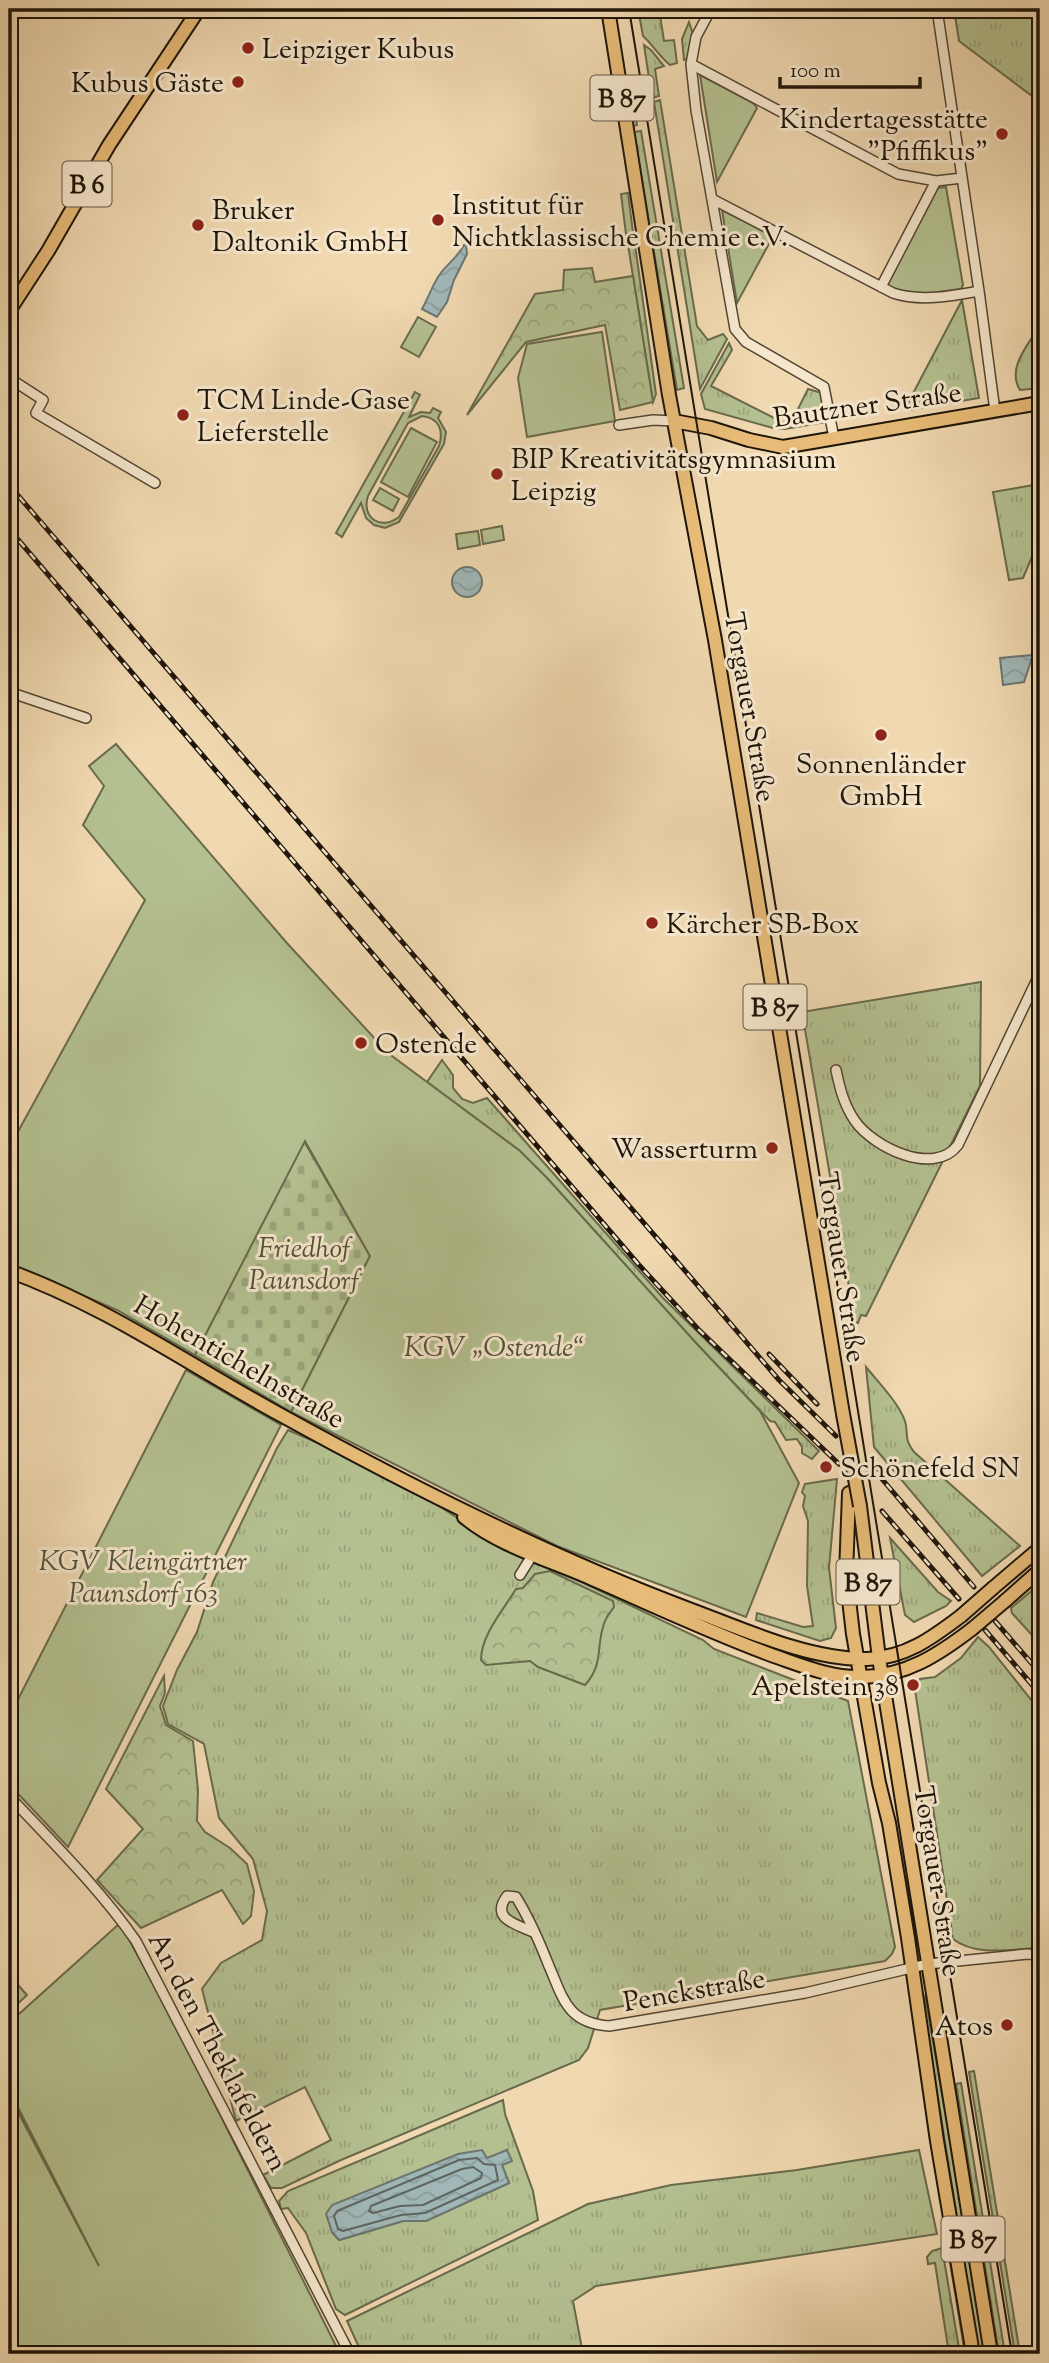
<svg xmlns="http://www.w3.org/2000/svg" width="1049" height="2363" font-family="'Sorts Mill Goudy',serif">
	<defs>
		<pattern id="grass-tufts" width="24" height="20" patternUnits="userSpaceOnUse" patternTransform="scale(1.75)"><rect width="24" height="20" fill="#b4c090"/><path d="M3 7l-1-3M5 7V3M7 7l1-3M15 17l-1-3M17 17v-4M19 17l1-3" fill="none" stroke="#9aa47b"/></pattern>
		<pattern id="forest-crowns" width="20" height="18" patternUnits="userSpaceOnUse" patternTransform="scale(1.75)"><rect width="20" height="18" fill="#b4c090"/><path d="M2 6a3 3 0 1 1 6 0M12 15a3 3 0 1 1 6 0" fill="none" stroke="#9aa47b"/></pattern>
		<pattern id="cemetery-stones" width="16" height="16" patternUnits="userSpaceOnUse" patternTransform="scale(1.75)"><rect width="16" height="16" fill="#b4c090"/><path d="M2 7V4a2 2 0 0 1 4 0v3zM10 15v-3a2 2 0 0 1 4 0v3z" fill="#9aa47b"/></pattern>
		<pattern id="water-waves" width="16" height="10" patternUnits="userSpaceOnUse" patternTransform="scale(1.75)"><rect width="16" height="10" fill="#a0b7b7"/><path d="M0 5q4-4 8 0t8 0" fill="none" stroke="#899c9c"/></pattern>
	</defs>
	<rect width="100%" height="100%" fill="#f0d8b0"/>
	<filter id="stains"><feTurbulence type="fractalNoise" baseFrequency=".00286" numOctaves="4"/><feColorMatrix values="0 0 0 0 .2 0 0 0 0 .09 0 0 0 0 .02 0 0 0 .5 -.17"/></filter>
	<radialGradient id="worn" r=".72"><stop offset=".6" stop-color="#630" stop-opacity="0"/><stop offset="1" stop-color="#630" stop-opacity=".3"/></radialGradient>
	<!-- grass -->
	<path fill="url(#grass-tufts)" stroke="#696a4c" stroke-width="2" fill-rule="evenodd" d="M638 9H659L664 41 674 40 677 63 670 65C659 56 653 45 643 36Z
		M954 9H1040V102L959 41Z
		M689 22 693 34 687 59 684 60 682 39Z
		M644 45 651 50 664 66 655 69 659 96 652 98Z
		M626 81H630L637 125 633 126Z
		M660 100 697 326 708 340 723 334 727 339 700 389 654 102Z
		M641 131 684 388 677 390 634 132Z
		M628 193 633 233 626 234 621 194Z
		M628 245H635L656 394 653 402Z
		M962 300 979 398 909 410 908 403Z
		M1040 325V388L1020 390C1006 368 1029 344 1040 325Z
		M729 343 732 350 711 386 786 424 792 421 808 389 822 393 826 422 785 429 773 428 705 409 701 394Z
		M1040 484V538L1023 578 1009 580 993 492Z
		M981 982 980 1086 866 1316 861 1315 858 1323 855 1322 802 1012Z
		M442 1060 453 1075V1088L462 1099 473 1103 487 1098 663 1298 819 1451 812 1459 802 1453V1447L797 1439 786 1440 775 1422 770 1421 696 1343 547 1178 520 1151 427 1082Z
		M866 1367C879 1383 898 1402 905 1421 909 1435 903 1437 914 1452L1020 1546 982 1576 874 1447Z
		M288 1430 334 1450 433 1502 485 1536 703 1640 714 1649 848 1701 895 1947 892 1954 885 1961 600 2010 588 2048 579 2060 341 2160 282 2188H271L263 2175 331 2140 305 2087 236 2121 202 1989 221 1963 262 1940 267 1911 253 1859 219 1818 204 1744 168 1724 163 1706 177 1670 197 1632 213 1582 277 1448Z
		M837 1479 829 1568 836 1628 831 1638 820 1641 756 1620 757 1613 803 1627 813 1626 807 1586 808 1521 803 1506 805 1496 802 1492 805 1484Z
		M890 1538 938 1592 951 1601 946 1606 914 1622 905 1615Z
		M1040 1584V1644L1012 1613 1011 1608Z
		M978 1637 989 1647 1040 1711V1948C1012 1949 976 1957 953 1939L915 1690 920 1679 935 1677 961 1658Z
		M9 1975 27 1995 9 2012Z
		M925 1996 944 2105 953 2138 988 2354H979L922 1999Z
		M974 2071 1020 2354H1015L969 2072Z
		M961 2083 1005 2354H999L956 2084Z
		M503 2100 505 2114 533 2191 538 2220 345 2315 336 2309 306 2233 288 2208 281 2209 279 2201 288 2191ZM507 2150 502 2165 509 2183 426 2221H403L339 2240 332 2232Z
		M919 2150 937 2234 596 2286 573 2301 583 2354H362L347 2321 588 2204 671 2185 797 2170Z
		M942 2248 960 2354H949L935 2263 928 2264 927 2257 932 2251Z
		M948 2250 953 2254 969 2354H965Z"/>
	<!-- forest -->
	<path fill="url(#forest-crowns)" stroke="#696a4c" stroke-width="2" d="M592 268 595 282 633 276 653 402 620 410 605 325 526 342 467 415 535 294 563 290 564 270Z
		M550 1571 613 1601 614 1607C611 1611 607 1616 605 1621 595 1645 605 1663 585 1685L538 1667 530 1661 486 1665 481 1660C481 1635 504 1609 516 1589L523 1588 535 1574Z
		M164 1676 165 1693 160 1706 166 1725 193 1741 198 1790 197 1821 205 1832 230 1848 247 1864 254 1891 251 1916 243 1924 222 1890 141 1928 97 1880 143 1829 106 1789Z"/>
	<!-- cemetery -->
	<path fill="url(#cemetery-stones)" stroke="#696a4c" stroke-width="2" d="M304 1141 370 1256 291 1412 195 1355Z"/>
	<!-- green -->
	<path fill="#b4c090" stroke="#696a4c" stroke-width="2" fill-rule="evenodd" d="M700 75 753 103 757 108 717 182Z
		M946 187 963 285 961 289 920 295 889 288 888 281 936 188Z
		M722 210 767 233 771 240 737 303Z
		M418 317 436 327 419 357 401 347Z
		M602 332 615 421 527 437 518 378 527 344Z
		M415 392 420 395 409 417 421 412 430 413 433 408 441 412 438 418 446 432 444 444 399 522 385 528 374 525 366 518 361 503 342 537 336 533ZM422 416C439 418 444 430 439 446L399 517C381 531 361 518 368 496L408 423Z
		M411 428 437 442 408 497 381 482Z
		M380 488 399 499 393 511 373 500Z
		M502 526 504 540 483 544 481 530Z
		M478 531 480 545 458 549 456 534Z
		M116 744 286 942 388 1053 520 1151 547 1178 696 1343 760 1411 799 1483 746 1617 557 1546 291 1412 370 1256 305 1141 195 1355 117 1310 9 1264V1148L145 900 83 825 104 786 89 766Z
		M186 1370 281 1425 68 1847 9 1784V1717Z
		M120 1923 171 2017 340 2354H9V2095L99 2266 9 2090V2023Z"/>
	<!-- water -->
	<path fill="url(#water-waves)" stroke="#6c7671" stroke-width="2" d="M464 245H466L467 254 454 280 447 302 437 317 422 309C428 298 432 287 438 277 446 264 456 260 464 245Z
		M452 582a15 15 0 1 1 30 0a15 15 0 1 1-30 0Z
		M1033 655 1024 682 1003 685 1000 658Z
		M482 2150 487 2158 507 2150 512 2161 502 2165 509 2183 426 2221H403L339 2240 332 2232 326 2214 332 2205 458 2154Z"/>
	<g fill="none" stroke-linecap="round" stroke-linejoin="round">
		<!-- shore -->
		<path stroke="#5f6660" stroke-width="2" d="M477 2158 484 2164 495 2165 498 2180 425 2213 401 2215 343 2231 338 2229 334 2216 337 2211 459 2160Z
			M473 2167 482 2173 481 2178 423 2205 400 2206 373 2213 369 2211 371 2206 462 2169Z"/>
		<!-- minor casing -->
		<g stroke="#524633" stroke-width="12">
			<path id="minor" d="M711 9 696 37 691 64 696 110 735 329 746 342 824 387 834 438
				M937 9 979 291 995 411
				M691 64 898 174 936 181 962 178
				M712 199 893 293C920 302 952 296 979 291
				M881 287 936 181
				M9 378 43 400 36 413 155 483
				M619 425 653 420 674 421
				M9 692 86 718
				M836 1070C840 1089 844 1105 855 1121 873 1147 934 1177 958 1145L1040 973
				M520 1575 533 1554
				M9 1796C53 1843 99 1888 136 1941L350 2354
				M533 1932C516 1924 490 1919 507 1896L516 1897C529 1918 540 1943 549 1966 563 1998 567 2023 609 2026L805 1993 928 1964 1027 1954 1040 1955"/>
		</g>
		<!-- major casing -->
		<g stroke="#1e1509" stroke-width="16">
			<path id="major" d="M608 9 669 395 715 640 843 1414
				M9 311 48 251 109 145 199 9
				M674 421 711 428 749 440 783 447 1040 403
				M9 1271C106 1306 189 1365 279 1414 411 1487 548 1556 689 1609 743 1629 809 1660 867 1659 905 1658 932 1638 961 1616
				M849 1493 846 1574 853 1634 879 1783 889 1823 908 1938 937 2141 973 2354
				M860 1506 879 1658 991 2354
				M464 1517C499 1546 547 1559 588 1577 650 1604 711 1633 774 1656 803 1666 831 1678 862 1677 906 1676 938 1655 972 1629
				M993 1588 1040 1548
				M1005 1601 1040 1570"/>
		</g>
		<!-- minor -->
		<use href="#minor" stroke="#f5e6cc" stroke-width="9"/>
		<!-- major -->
		<use href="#major" stroke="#e8bc78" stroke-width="12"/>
		<!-- tram -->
		<path stroke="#1e1509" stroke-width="2" d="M629 9 1012 2354"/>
		<!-- rail casing -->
		<g stroke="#1e1509" stroke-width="5">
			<path id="rail" d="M9 485 779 1380 836 1436
				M9 529 639 1265 698 1329 839 1464
				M769 1354 817 1404
				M876 1472 974 1587
				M882 1511 959 1599
				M995 1621 1040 1673
				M985 1630 1040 1694"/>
		</g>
		<!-- rail -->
		<use href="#rail" stroke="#f5e6cc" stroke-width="2.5" stroke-dasharray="8" stroke-linecap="butt"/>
		<!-- major-bridge casing -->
		<g stroke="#1e1509" stroke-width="16" stroke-linecap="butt">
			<path id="major-bridge" d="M843 1414 860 1506
				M961 1616 993 1588
				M972 1629 1005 1601"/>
		</g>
		<!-- major-bridge -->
		<use href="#major-bridge" stroke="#e8bc78" stroke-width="12"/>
	</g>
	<!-- markers -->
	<g fill="#8f2418" stroke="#f5e6cc" stroke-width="2.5">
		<circle cx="248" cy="48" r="7"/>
		<circle cx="238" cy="82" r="7"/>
		<circle cx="1002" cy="134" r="7"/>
		<circle cx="438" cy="220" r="7"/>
		<circle cx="198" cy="225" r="7"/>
		<circle cx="183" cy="415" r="7"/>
		<circle cx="497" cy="474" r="7"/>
		<circle cx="881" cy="735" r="7"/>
		<circle cx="652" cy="923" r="7"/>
		<circle cx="361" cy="1043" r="7"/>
		<circle cx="772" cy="1148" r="7"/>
		<circle cx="826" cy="1467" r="7"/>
		<circle cx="913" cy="1685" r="7"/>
		<circle cx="1007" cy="2025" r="7"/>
	</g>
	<g text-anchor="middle" stroke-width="6" stroke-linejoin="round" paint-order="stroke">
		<!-- shield labels -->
		<g fill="#f5e6cc" stroke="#5e5444" stroke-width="2">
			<rect x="590.5" y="75.5" width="63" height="45" rx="5"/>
			<rect x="62.5" y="161.5" width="49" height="45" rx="5"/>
			<rect x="743.5" y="984.5" width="63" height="45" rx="5"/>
			<rect x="836.5" y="1559.5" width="63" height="45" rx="5"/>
			<rect x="941.5" y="2216.5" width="63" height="45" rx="5"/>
		</g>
		<g font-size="26" font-weight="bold" fill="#1e1509">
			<text x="622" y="107">B 87</text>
			<text x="87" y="193">B 6</text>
			<text x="775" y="1016">B 87</text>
			<text x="868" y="1591">B 87</text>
			<text x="973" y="2248">B 87</text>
		</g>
		<!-- poi labels -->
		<g font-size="28" fill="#1e1509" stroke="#f5e6cc" text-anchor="start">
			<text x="262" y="58">Leipziger Kubus</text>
			<text x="224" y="92" text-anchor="end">Kubus Gäste</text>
			<text x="988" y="128" text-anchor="end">Kindertagesstätte<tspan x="988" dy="32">"Pfiffikus"</tspan></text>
			<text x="452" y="214">Institut für<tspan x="452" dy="32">Nichtklassische Chemie e.V.</tspan></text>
			<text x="212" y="219">Bruker<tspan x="212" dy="32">Daltonik GmbH</tspan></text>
			<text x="197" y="409">TCM Linde-Gase<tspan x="197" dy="32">Lieferstelle</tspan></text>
			<text x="511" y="468">BIP Kreativitätsgymnasium<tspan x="511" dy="32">Leipzig</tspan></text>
			<text x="881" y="773" text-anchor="middle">Sonnenländer<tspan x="881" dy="32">GmbH</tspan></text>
			<text x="666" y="933">Kärcher SB-Box</text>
			<text x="375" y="1053">Ostende</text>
			<text x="758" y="1158" text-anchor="end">Wasserturm</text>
			<text x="840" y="1477">Schönefeld SN</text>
			<text x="899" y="1695" text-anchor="end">Apelstein 38</text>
			<text x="993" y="2035" text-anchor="end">Atos</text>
		</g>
		<!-- street labels -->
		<g font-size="28" fill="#1e1509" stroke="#f5e6cc">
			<text transform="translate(867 404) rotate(-8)" y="10">Bautzner Straße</text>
			<text transform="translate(751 707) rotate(80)" y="10">Torgauer Straße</text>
			<text transform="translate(843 1267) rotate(81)" y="10">Torgauer Straße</text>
			<text transform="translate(240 1361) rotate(30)" y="10">Hohentichelnstraße</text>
			<text transform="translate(939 1881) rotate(81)" y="10">Torgauer Straße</text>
			<text transform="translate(694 1989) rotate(-10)" y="10">Penckstraße</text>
			<text transform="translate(219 2051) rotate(62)" y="10">An den Theklafeldern</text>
		</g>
		<!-- park labels -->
		<g font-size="28" font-style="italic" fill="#525138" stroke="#f5e6cc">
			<text x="304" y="1257">Friedhof<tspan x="304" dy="32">Paunsdorf</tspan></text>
			<text x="494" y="1356">KGV „Ostende“</text>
			<text x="143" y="1570">KGV Kleingärtner<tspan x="143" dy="32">Paunsdorf 163</tspan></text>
		</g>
	</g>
	<!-- margin -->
	<rect width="1049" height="2363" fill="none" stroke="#f0d8b0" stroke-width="35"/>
	<rect x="10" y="10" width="1028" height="2342" fill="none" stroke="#1e1509" stroke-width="3.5"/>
	<rect x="18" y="18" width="1014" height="2328" fill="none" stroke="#1e1509" stroke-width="2"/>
	<!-- scale -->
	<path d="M780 77v10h140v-10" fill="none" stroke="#1e1509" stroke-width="3.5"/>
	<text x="790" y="77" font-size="21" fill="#1e1509" stroke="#f5e6cc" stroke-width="5" paint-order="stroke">100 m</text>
	<rect width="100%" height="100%" filter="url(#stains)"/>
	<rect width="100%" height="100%" fill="url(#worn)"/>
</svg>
